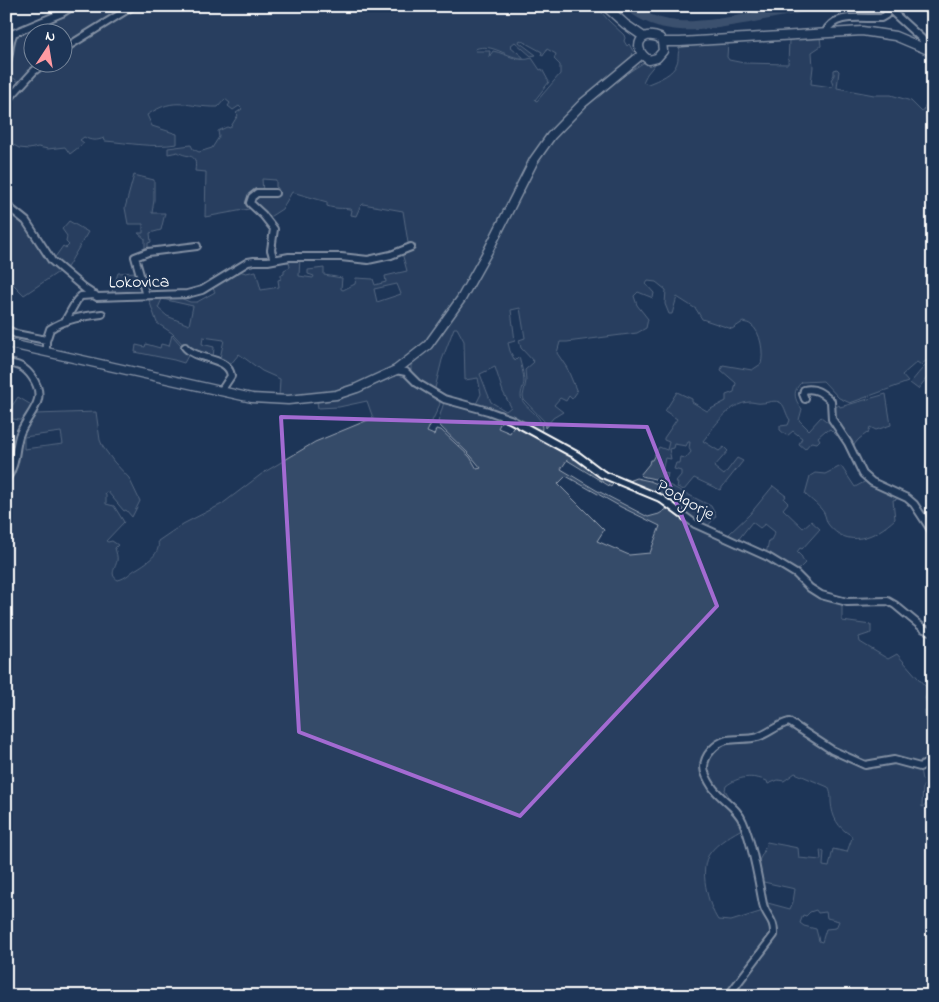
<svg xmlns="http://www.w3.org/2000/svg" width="939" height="1002" font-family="'Indie Flower',sans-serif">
	<rect width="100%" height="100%" fill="#1d3557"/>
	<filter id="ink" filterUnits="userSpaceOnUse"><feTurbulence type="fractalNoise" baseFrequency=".02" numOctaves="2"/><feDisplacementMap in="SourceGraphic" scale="10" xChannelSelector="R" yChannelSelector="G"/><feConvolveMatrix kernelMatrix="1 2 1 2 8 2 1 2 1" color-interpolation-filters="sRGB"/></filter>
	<g filter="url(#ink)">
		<!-- green -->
		<path fill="#364b69" stroke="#9aa5b4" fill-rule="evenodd" d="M75 6H129L72 41 63 44 62 32H32V52L30 55 32 57V62L41 63 19 82 13 78 10 79 6 77V67L15 34Z
			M136 6H596L609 21 624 35 625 38 624 41 627 46 629 44 633 51 632 56 617 70 578 102 543 143 509 200 458 297 428 338 407 358 388 371 374 376 360 385 346 390 314 396 279 397 280 379 262 371 239 354 230 365 220 358 224 340 203 337 202 344 214 347 213 359 190 352 172 333 157 323 149 300 150 298 178 297 190 302H197L215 292 212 287 239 271 246 273 256 271 261 290 279 287 278 280 281 279V275L284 274V270L290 267 289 262H282V259L300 258 299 276 313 278 314 276 308 274V270L324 268V275L342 278 341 289 343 290 355 284 356 278 373 279 375 285 386 282 385 276 407 271 402 253 413 248 411 243H408L403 211 363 204 360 207 356 216 351 215 352 210C347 207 337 210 327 206V202L292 192 282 209 268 218 252 201 257 195H280V193L278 192V188L276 187V180L262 179 263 192H254L248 205 249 209 205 217 206 172 195 171C198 151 188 159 178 152L168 154V148L191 145 193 149 199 152 212 148 219 137 218 131 227 127 230 128 238 115 236 113 242 109 239 106 233 110 228 106 230 103 225 99 218 107C186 108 177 95 147 115L152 126 177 134V144C152 148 130 143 105 141L104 138C97 141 91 141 84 137L80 140 84 143 70 154 65 147 48 149 38 147 29 149 19 148 6 141V104L31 77 43 67 49 63 62 62 63 54 119 19ZM520 40 542 52 541 55 543 56 547 49 556 54 554 59 560 65V74L537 101 535 100 549 82 542 69 540 70 532 58C518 63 508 54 493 51L489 57 490 51H476L475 49C493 42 507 59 524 58L510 46 515 42 531 56 536 55 519 42ZM397 284 401 294 377 302 374 289ZM162 299 193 306 189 325 167 316 158 308Z
			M820 37 821 46 812 52 813 67 811 84 832 87 833 85 831 80 834 75V70L837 69 839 71 837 88 874 95H891L911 101 922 112 929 100 933 98V358L928 359 921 365 917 362 902 375 908 382 850 403 839 398 823 381 802 382C792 391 794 399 802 409L799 420 809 430 821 417 829 423H832L841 432 837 436 830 429 827 431 826 430 818 437 820 440 817 443 811 442 805 449 799 444 802 438 793 431 787 436 780 430V426L788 425 790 420C786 415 785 406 781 403 775 399 768 403 762 403 758 404 754 402 750 402 729 403 715 426 703 441L719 451 724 447 728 451 714 467 724 475 737 458 743 461 720 490 694 478 684 490 677 487 678 484 676 481 681 475V471L674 469 676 463H679L680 457 686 458 691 452 689 448 690 442H688L686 446 674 444 673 448 669 449 671 459 665 458 662 472 668 473 667 478 664 481 641 476 640 475 649 464 650 460H652L659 447 667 450 669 442 664 440V438L677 419 665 411 677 392 692 399V402L707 411 726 401V395L734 392 736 383 721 370 723 365 752 370 761 364C764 354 761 331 751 325 749 323 746 323 743 322L732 329 702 319 696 309 677 297 672 314H669L665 304 666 290 656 282 648 281 646 284 654 293 653 298 638 292 634 296 637 305 648 319 646 328 637 333 567 342H560L557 353 567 368 577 392 572 399 569 396 566 401 560 398 554 405 563 412 553 418 545 428 544 421 524 400 523 396 526 381 525 370 534 362 521 348 519 340 525 338 520 308 511 310 515 341 508 343 510 351 515 361 519 357C521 365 524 374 524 381 524 387 519 394 522 400 529 412 546 417 541 433L499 411 476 404 481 394 478 378 465 380 464 341 457 328H454L442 360 434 392 413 375 411 372V363L433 346 474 286 518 199 540 158 550 144 563 128 586 104 626 74 643 63 653 61 656 63 647 74 643 82 648 84C658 80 674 74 677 63 679 58 677 54 680 47L728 43 727 57 729 60 744 63 788 64 789 40ZM495 367 503 392 511 407 506 411 491 402 480 374Z
			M134 175 154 180V200L152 213H165L161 230 150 233 151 242 148 243V249L145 250V239L138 233H143V224H128L125 208Z
			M6 208 25 223 47 259 60 271 24 295 6 277V261L12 258 6 245Z
			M69 221 88 232 65 271 53 260 63 246 66 248 69 245 66 242 67 236 62 229Z
			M136 272 143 292 141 294 111 295 118 273Z
			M172 335 189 354 184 363 174 360 135 352 136 345 145 347 146 344 160 348 161 344 169 346Z
			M933 360V370L918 389 910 383C916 377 926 362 933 360Z
			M401 374 407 376 419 387 439 400 440 404 427 432 434 435 436 429 441 430 470 457 477 469 481 468 471 456 441 427 438 422 444 402 503 418 498 428 510 433 515 424 575 456 614 482 611 487 567 460 561 469 596 490 648 517 659 514 670 507 682 517 780 566 826 599 842 603V621L871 625V633L859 637 860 642 888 659 897 654 925 686 933 691 927 694 925 698 928 708 925 710V714C937 729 936 752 920 765L909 763 902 759 893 757 862 763 829 746 795 723 786 719 779 722 758 735 728 737 717 741 709 749 702 772 737 815 744 828C734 833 717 843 710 853 698 868 708 905 718 920L731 921 763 911 773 927V933L765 945 758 950 737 983 725 996H6V483L20 438 40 400 41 403 35 414 96 412 100 440 103 447 114 462 129 478 140 501 132 517 126 510 124 511 107 491 105 494 106 495V504L114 506 124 522 106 541 108 542 112 541 118 545 115 548C116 552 118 557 117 561 115 569 109 575 118 580 127 578 130 572 138 568 147 562 161 554 158 541L183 524 222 504 263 473 315 442 373 418 367 401 339 407 318 408 317 402 332 400 359 392ZM61 432 63 444 24 449V437ZM566 476 621 507 660 526 650 553 629 555 597 541 604 530 558 484Z
			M886 394 891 425 876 430 870 427 868 434 867 433 859 439 852 447 836 423 833 409 839 405 840 407Z
			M18 397 33 406 26 421 6 418V404L12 406Z
			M841 466 855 487 868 480 905 497 893 500 895 519C875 538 847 549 828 524 826 521 826 517 824 513 820 506 811 500 805 494L810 476 815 473 825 474Z
			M636 478 650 481 667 488 669 485 711 506 716 516 707 527 627 483 628 481Z
			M773 486 786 496 784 499 788 503 783 509 803 528 811 521 820 529 802 549 800 548 797 552 802 557V559L805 563 799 569 794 570 766 554 769 540H771L775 532 765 524 760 528 752 522 738 540 729 534 750 514Z
			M786 725 791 726C808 737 845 766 865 767 875 768 885 761 895 762 904 763 911 769 920 769L922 780 929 778 931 767 927 765 933 758V778L923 786 922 807 931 801 933 802V996H731L776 936 777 927 764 902 790 909 793 902 795 889 759 881 757 864 763 853 767 842 798 848 799 858 821 860 820 850 824 851 823 866 829 867 833 849 847 852 852 838 851 835C838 828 832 817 831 802 831 797 831 792 828 787L795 773 784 781 778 780 768 784 767 781C752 775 739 776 726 786L725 790 730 798 728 799C715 786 698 766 716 750 720 746 725 743 730 742 736 740 743 742 749 740 761 735 773 730 786 725ZM816 910 818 913 826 912 827 918 839 921 836 928 826 929 822 942 819 941 816 929 804 926 800 923 803 915 806 916 810 912Z"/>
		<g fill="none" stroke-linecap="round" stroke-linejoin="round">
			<!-- river -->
			<path stroke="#617289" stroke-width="9" d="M629 6C663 36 710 25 751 18 771 14 792 10 812 6"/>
			<!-- minor casing -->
			<g stroke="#fff" stroke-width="10">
				<path id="minor" d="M887 7 922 39 926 49
					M825 33C834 12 862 19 881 18L886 15 888 9
					M62 50 133 6
					M6 64C11 54 8 42 14 33L62 13 73 6
					M6 102 34 71 46 62
					M6 205 26 221 52 261 85 289 97 297 187 294 202 290 248 262 254 261H268L289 257H341L368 260 391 255 411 247
					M274 260 271 250 274 229 263 215 250 203 252 197 257 193H275
					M146 296 135 257 148 252 197 246
					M65 321 77 300 81 296 95 295
					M6 329 16 334 46 340
					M185 347C196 361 229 356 231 376L221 391
					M46 352V341L50 329C65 319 84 316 102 314
					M6 363C18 364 25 367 32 377 50 402 26 414 19 436 14 454 17 463 6 480
					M396 370 406 372 417 383 444 399 488 411 510 419 578 456 602 474 660 498 695 524 768 557 796 574 810 588 821 595 847 602 888 601 895 605 924 629 933 632
					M805 399 803 394 804 390C816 387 823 394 831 401L832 419 848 443 863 474 872 482 907 498 914 504 933 533
					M728 996 774 935C775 919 766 917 763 904 758 879 753 845 743 822 738 808 722 800 713 788 709 782 704 774 704 767 704 755 716 743 727 740 737 738 748 740 758 737 769 733 777 725 789 722L832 750 865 765 894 760 920 767 927 763 933 755"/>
			</g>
			<!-- major casing -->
			<g stroke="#fff" stroke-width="11">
				<path id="major" d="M605 6 625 24 644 37
					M662 42 663 51 657 58 649 60C630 48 641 29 660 38L662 42H680L862 31 895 36 933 52
					M6 343 252 398 288 400 336 395 357 388 396 370 428 345 461 299 489 249 534 160 551 136 583 103 641 55"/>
			</g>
			<!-- minor -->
			<use href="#minor" stroke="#1d3557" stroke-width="6"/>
			<!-- major -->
			<use href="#major" stroke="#1d3557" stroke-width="8"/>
			<!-- rail -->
			<path stroke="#fff" stroke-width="1" stroke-dasharray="8 4" stroke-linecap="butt" d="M914 6 933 21
				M932 6 933 7"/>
		</g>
	</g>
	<!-- marked area -->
	<path d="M0 0H939V1002H0ZM281 417 647 427 717 606 520 816 299 732Z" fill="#1d3557" fill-opacity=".55" fill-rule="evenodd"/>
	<path fill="none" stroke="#a36bd2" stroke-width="4" stroke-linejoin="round" d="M281 417 647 427 717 606 520 816 299 732Z"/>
	<g text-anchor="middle" stroke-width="4.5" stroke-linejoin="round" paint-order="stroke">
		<!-- street labels -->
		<g font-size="18" fill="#fff" stroke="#1d3557">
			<text transform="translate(139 281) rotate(-1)" y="6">Lokovica</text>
			<text transform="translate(686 499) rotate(30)" y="6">Podgorje</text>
		</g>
	</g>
	<!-- margin -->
	<rect width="939" height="1002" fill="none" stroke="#1d3557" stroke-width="25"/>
	<rect x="12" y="12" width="914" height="977" fill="none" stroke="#fff" stroke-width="2" filter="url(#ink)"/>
	<!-- north arrow -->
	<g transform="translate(48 48) rotate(12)"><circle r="24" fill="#1d3557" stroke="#77869a"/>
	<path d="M0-4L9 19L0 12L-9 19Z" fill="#ff9aa2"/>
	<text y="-8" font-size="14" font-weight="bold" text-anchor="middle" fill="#ffffff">N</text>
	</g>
</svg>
